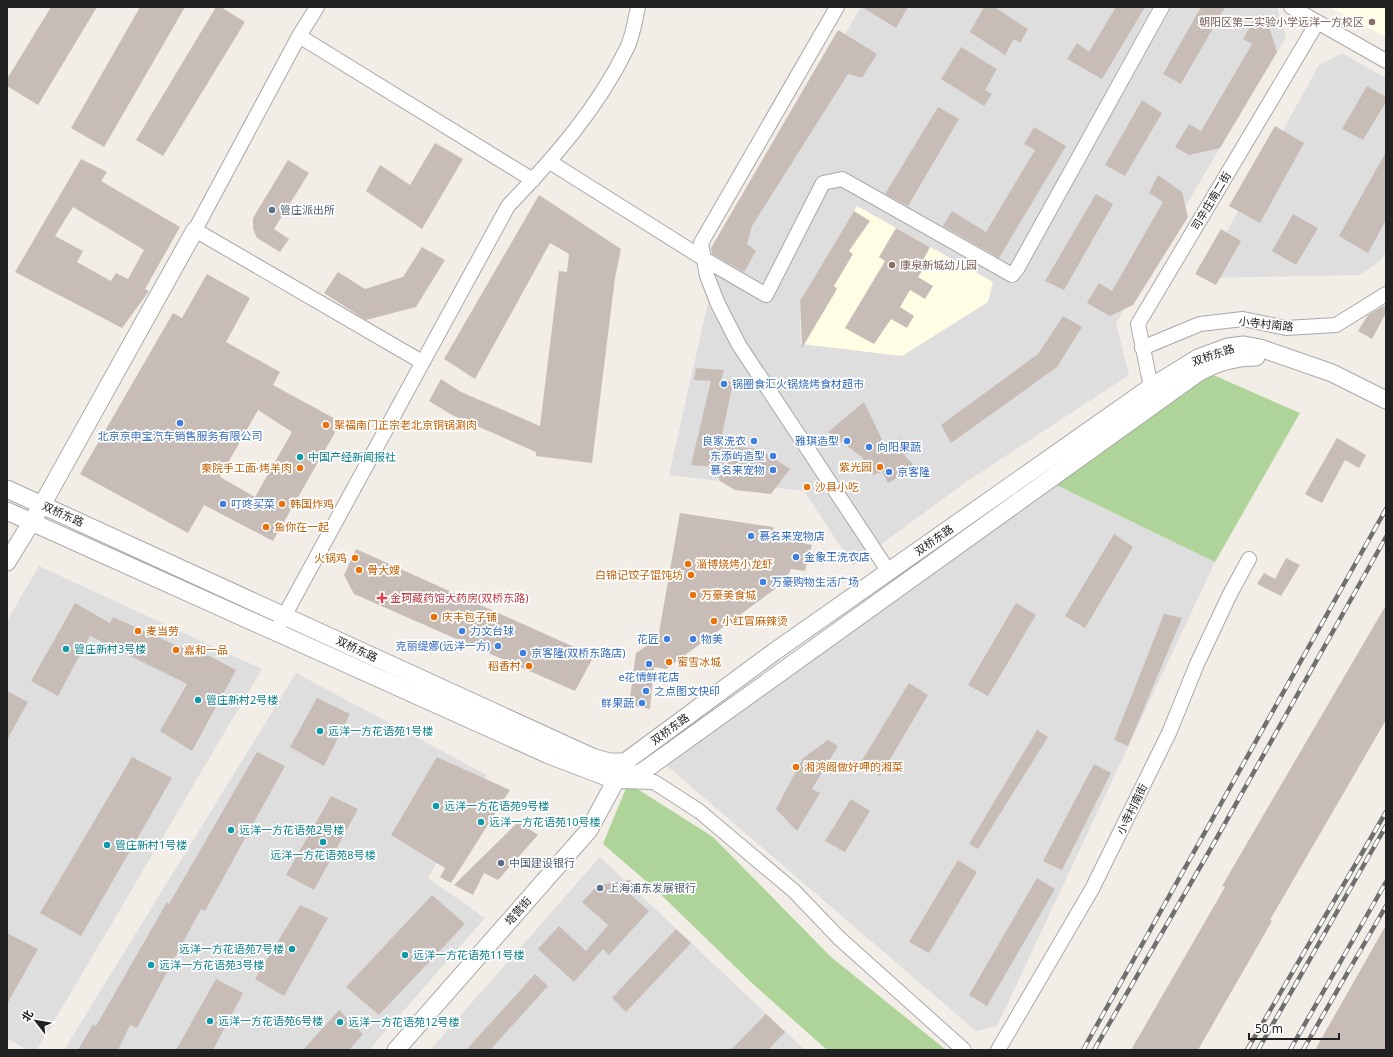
<svg xmlns="http://www.w3.org/2000/svg" width="1393" height="1057" font-family="'Noto Sans','Noto Sans SC',sans-serif">
	<rect width="100%" height="100%" fill="#f2eee7"/>
	<!-- residential -->
	<path fill="#dfdede" d="M861 7H1277L1286 37 1116 323 1129 375 966 482 853 565 804 491 669 475 720 249Z
		M1342 53 1386 78V251L1381 260 1360 275 1201 278 1319 65Z
		M1046 480 1215 562 997 1026 976 1031 667 766Z
		M39 566 262 669 37 1050H27L7 1038V621Z
		M296 673 487 775 428 878 485 918 369 1050H64Z
		M600 857 805 1050H430Z"/>
	<!-- education -->
	<path fill="#fffde3" d="M1330 7H1386V37Z
		M857 206 993 282 988 302 902 356 801 344 800 301Z"/>
	<!-- forest -->
	<path fill="#afd499" d="M1204 371 1300 413 1215 562 1046 480Z
		M628 783 713 837 831 957 946 1050H827L752 983 654 888 603 844Z"/>
	<!-- building -->
	<path fill="#c7bdb6" fill-rule="evenodd" d="M51 7H97L38 105 7 86V79Z
		M140 7H185L104 147 71 128Z
		M216 7H221L245 22 163 156 136 140Z
		M862 7H908L896 28Z
		M984 7H994L1028 29 1020 43 1014 39 1005 55 970 32Z
		M1116 7H1145L1102 79 1067 59 1077 43 1089 52Z
		M1201 7H1225L1181 84 1163 74Z
		M1255 18 1268 24 1277 52 1220 148 1189 155 1175 147 1189 124 1201 131 1252 44 1243 39Z
		M838 30 877 54 862 78 848 74 752 226 747 244 756 251 744 272 712 254 711 248Z
		M961 47 997 69 985 90 992 94 984 106 941 79Z
		M1367 86 1386 97V102L1363 140 1342 129Z
		M1142 100 1162 113 1125 176 1105 165Z
		M938 107 959 119 908 206 885 194Z
		M1275 126 1304 143 1260 223 1229 206Z
		M1034 127 1066 146 999 258 943 226 952 211 986 232 1035 150 1024 144Z
		M435 143 463 159 422 229 366 191 380 165 410 185Z
		M1386 152V220L1368 253 1339 236Z
		M81 159 107 172 101 181 180 227 145 289 149 291 122 328 15 272ZM73 207 144 250 128 279 116 273 111 281 77 262 83 251 55 236Z
		M288 160 309 173 274 229 289 239 280 252 257 238 253 229V218Z
		M1158 175 1182 192 1188 217 1133 305 1110 316 1087 303 1099 283 1112 291 1163 202 1149 193Z
		M1096 194 1113 204 1064 290 1045 281Z
		M539 195 621 249 615 278 592 463 536 456V452L452 415 429 401 441 379 461 392 540 426 559 271 567 272 569 254 550 243 475 379 444 359Z
		M854 211 870 221 849 251 853 254 834 286 837 289 802 348 800 301Z
		M1293 214 1318 228 1296 265 1272 251Z
		M896 228 930 247 922 262 926 265 918 277 933 286 925 299 910 290 900 307 914 316 907 328 891 319 874 344 845 328 885 261 879 257Z
		M1221 229 1241 241 1216 285 1195 274Z
		M422 247 445 260 416 307 366 320 324 293 338 272 365 289 403 277Z
		M207 274 250 298 226 342 280 372 273 385 341 422 273 541 204 505 188 533 80 474 173 313 182 318ZM258 410 292 432 255 497 220 477Z
		M1383 306 1386 307V313L1372 339 1358 331 1368 315Z
		M1063 316 1082 327 1057 367 951 443 941 425 1038 354Z
		M696 368 724 370 721 380 733 382 720 445 759 449 790 469 771 494 735 490 720 481 716 467 691 465 711 381 694 380Z
		M864 402 886 448 901 439 913 452 904 455 916 467 888 483 882 472 873 475 862 457 828 432Z
		M1337 438 1366 455 1359 468 1345 460 1322 503 1305 494Z
		M680 513 773 527 778 537 812 545 805 571 791 569 786 581 666 669 654 667 650 709 629 705 636 653 658 638Z
		M1114 534 1133 547 1085 628 1065 616Z
		M356 549 594 656 575 691 354 594 344 575Z
		M1286 558 1300 565 1281 596 1257 584 1264 573 1275 579Z
		M75 603 110 623 113 617 202 657 204 653 236 670 192 751 160 731 187 684 90 636 58 696 31 681Z
		M1016 603 1036 615 988 696 968 685Z
		M1386 605V720L1270 920 1272 921 1218 1015 1198 1050H1131L1225 887 1222 886Z
		M1164 614 1182 618 1128 746 1114 740Z
		M909 683 928 695 880 776 860 764Z
		M7 691 28 702 7 740Z
		M317 698 350 714 324 766 290 747Z
		M1037 730 1048 737 978 849 969 844Z
		M828 740 838 746 812 789 820 793 797 831 776 809 803 758Z
		M257 752 285 766 205 911 201 909 137 1028 130 1025 118 1050H78L93 1024 96 1026 167 902 169 904Z
		M132 757 172 778 81 936 40 913Z
		M437 757 510 790 451 883 440 877 445 868 391 835Z
		M1094 764 1111 773 1062 870 1043 861Z
		M331 796 358 809 314 890 286 875Z
		M851 799 870 811 845 852 825 841Z
		M518 822 538 835 498 880 484 873 473 895 454 885Z
		M958 860 977 872 929 953 909 942Z
		M1037 878 1055 889 987 1006 969 995Z
		M630 880 638 887 631 895 649 911 609 955 603 949 574 982 538 949 559 926 586 951 608 925 582 902 598 885Z
		M432 895 465 924 379 1015 346 987Z
		M300 905 328 918 284 996 255 979Z
		M1386 925V1050H1315Z
		M676 929 691 943 626 1012 612 998Z
		M7 933 38 949 7 1004Z
		M535 974 548 986 490 1050H466Z
		M216 979 243 993 213 1050H176Z
		M339 1010 363 1034 349 1050H303Z
		M766 1014 785 1032 768 1050H731Z"/>
	<g fill="none" stroke-linecap="round" stroke-linejoin="round">
		<!-- minor casing -->
		<g stroke="#a8a8a8" stroke-width="16">
			<path id="minor" d="M317 7 299 36 195 230 422 362
				M837 7 701 243 707 276 718 304 739 345 889 572
				M1291 7 1386 61
				M299 36 533 180
				M550 162 704 259 766 295 823 183 842 179 1012 275 1017 269 1162 7
				M1142 348 1200 324 1243 319 1286 328 1336 325 1386 294
				M1151 387 1138 324 1317 23
				M276 631 508 206C554 158 598 108 627 48 633 36 635 20 638 7
				M621 781 654 782 699 811 794 891 839 938 964 1050
				M998 1050 1092 889 1169 733 1197 664 1230 594 1249 559"/>
		</g>
		<!-- tertiary casing -->
		<g stroke="#a8a8a8" stroke-width="19">
			<path id="tertiary" d="M7 489 592 757 609 762H625L774 652 1151 387 1198 358 1228 347 1244 345 1260 348 1332 373 1386 400
				M7 511 549 755 617 781 642 772 1199 372C1217 362 1235 357 1256 357
				M7 562 42 505 195 230
				M396 1050 589 830 621 771"/>
		</g>
		<!-- minor -->
		<use href="#minor" stroke="#fff" stroke-width="14"/>
		<!-- tertiary -->
		<use href="#tertiary" stroke="#fff" stroke-width="17"/>
		<!-- rail casing -->
		<g stroke="#6f6f6f" stroke-width="4.5">
			<path id="rail" d="M1083 1050 1386 509
				M1094 1050 1210 850 1386 537
				M1247 1050 1386 812
				M1258 1050 1386 826
				M1290 1050 1386 882
				M1303 1050 1386 906"/>
		</g>
		<!-- rail -->
		<use href="#rail" stroke="#fff" stroke-width="3" stroke-dasharray="9" stroke-linecap="butt"/>
	</g>
	<!-- markers -->
	<g fill="#8d6e63" stroke="#fff" stroke-width="1.5">
		<circle cx="1372" cy="22" r="4"/>
		<circle cx="892" cy="265" r="4"/>
	</g>
	<g fill="#5c6f8a" stroke="#fff" stroke-width="1.5">
		<circle cx="272" cy="210" r="4"/>
		<circle cx="501" cy="863" r="4"/>
		<circle cx="600" cy="888" r="4"/>
	</g>
	<g fill="#3f7fe0" stroke="#fff" stroke-width="1.5">
		<circle cx="724" cy="384" r="4"/>
		<circle cx="180" cy="423" r="4"/>
		<circle cx="754" cy="441" r="4"/>
		<circle cx="847" cy="441" r="4"/>
		<circle cx="869" cy="447" r="4"/>
		<circle cx="773" cy="456" r="4"/>
		<circle cx="773" cy="470" r="4"/>
		<circle cx="889" cy="472" r="4"/>
		<circle cx="223" cy="504" r="4"/>
		<circle cx="751" cy="536" r="4"/>
		<circle cx="796" cy="557" r="4"/>
		<circle cx="763" cy="582" r="4"/>
		<circle cx="462" cy="631" r="4"/>
		<circle cx="667" cy="639" r="4"/>
		<circle cx="693" cy="639" r="4"/>
		<circle cx="498" cy="646" r="4"/>
		<circle cx="523" cy="653" r="4"/>
		<circle cx="649" cy="664" r="4"/>
		<circle cx="646" cy="691" r="4"/>
		<circle cx="642" cy="703" r="4"/>
	</g>
	<g fill="#e8710a" stroke="#fff" stroke-width="1.5">
		<circle cx="326" cy="425" r="4"/>
		<circle cx="880" cy="467" r="4"/>
		<circle cx="300" cy="468" r="4"/>
		<circle cx="807" cy="487" r="4"/>
		<circle cx="282" cy="504" r="4"/>
		<circle cx="266" cy="527" r="4"/>
		<circle cx="355" cy="558" r="4"/>
		<circle cx="688" cy="564" r="4"/>
		<circle cx="359" cy="570" r="4"/>
		<circle cx="691" cy="575" r="4"/>
		<circle cx="693" cy="595" r="4"/>
		<circle cx="434" cy="617" r="4"/>
		<circle cx="714" cy="621" r="4"/>
		<circle cx="138" cy="631" r="4"/>
		<circle cx="176" cy="650" r="4"/>
		<circle cx="669" cy="662" r="4"/>
		<circle cx="529" cy="666" r="4"/>
		<circle cx="796" cy="767" r="4"/>
	</g>
	<g fill="#0f9aa8" stroke="#fff" stroke-width="1.5">
		<circle cx="300" cy="457" r="4"/>
		<circle cx="66" cy="649" r="4"/>
		<circle cx="198" cy="700" r="4"/>
		<circle cx="320" cy="731" r="4"/>
		<circle cx="436" cy="806" r="4"/>
		<circle cx="481" cy="822" r="4"/>
		<circle cx="231" cy="830" r="4"/>
		<circle cx="323" cy="842" r="4"/>
		<circle cx="107" cy="845" r="4"/>
		<circle cx="292" cy="949" r="4"/>
		<circle cx="405" cy="955" r="4"/>
		<circle cx="151" cy="965" r="4"/>
		<circle cx="210" cy="1021" r="4"/>
		<circle cx="340" cy="1022" r="4"/>
	</g>
	<path fill="#e0444e" stroke="#fff" stroke-width="1.5" d="M380 592h4v4h4v4h-4v4h-4v-4h-4v-4h4z"/>
	<g text-anchor="middle" stroke-width="3.5" stroke-linejoin="round" paint-order="stroke">
		<!-- education labels -->
		<g font-size="11" fill="#785e54" stroke="#fff" text-anchor="end">
			<text x="1364" y="26">朝阳区第二实验小学远洋一方校区</text>
			<text x="900" y="269" text-anchor="start">康泉新城幼儿园</text>
		</g>
		<!-- street labels -->
		<g font-size="11" fill="#212121" stroke="#fff">
			<text transform="translate(1211 201) rotate(-59)" y="4">司辛庄南二街</text>
			<text transform="translate(1266 324) rotate(6)" y="4">小寺村南路</text>
			<text transform="translate(1213 355) rotate(-19)" y="4">双桥东路</text>
			<text transform="translate(63 514) rotate(24)" y="4">双桥东路</text>
			<text transform="translate(934 540) rotate(-35)" y="4">双桥东路</text>
			<text transform="translate(357 649) rotate(25)" y="4">双桥东路</text>
			<text transform="translate(670 729) rotate(-36)" y="4">双桥东路</text>
			<text transform="translate(1132 809) rotate(-64)" y="4">小寺村南街</text>
			<text transform="translate(518 911) rotate(-49)" y="4">塔营街</text>
		</g>
		<!-- service labels -->
		<g font-size="11" fill="#4e5e75" stroke="#fff" text-anchor="start">
			<text x="280" y="214">管庄派出所</text>
			<text x="509" y="867">中国建设银行</text>
			<text x="608" y="892">上海浦东发展银行</text>
		</g>
		<!-- shop labels -->
		<g font-size="11" fill="#366cbe" stroke="#fff" text-anchor="start">
			<text x="732" y="388">锅圈食汇火锅烧烤食材超市</text>
			<text x="180" y="440" text-anchor="middle">北京京申宝汽车销售服务有限公司</text>
			<text x="746" y="445" text-anchor="end">良家洗衣</text>
			<text x="839" y="445" text-anchor="end">雅琪造型</text>
			<text x="877" y="451">向阳果蔬</text>
			<text x="765" y="460" text-anchor="end">东添屿造型</text>
			<text x="765" y="474" text-anchor="end">慕名来宠物</text>
			<text x="897" y="476">京客隆</text>
			<text x="231" y="508">叮咚买菜</text>
			<text x="759" y="540">慕名来宠物店</text>
			<text x="804" y="561">金象王洗衣店</text>
			<text x="771" y="586">万豪购物生活广场</text>
			<text x="470" y="635">力文台球</text>
			<text x="659" y="643" text-anchor="end">花匠</text>
			<text x="701" y="643">物美</text>
			<text x="490" y="650" text-anchor="end">克丽缇娜(远洋一方)</text>
			<text x="531" y="657">京客隆(双桥东路店)</text>
			<text x="649" y="681" text-anchor="middle">e花情鲜花店</text>
			<text x="654" y="695">之点图文快印</text>
			<text x="634" y="707" text-anchor="end">鲜果蔬</text>
		</g>
		<!-- food labels -->
		<g font-size="11" fill="#c56008" stroke="#fff" text-anchor="start">
			<text x="334" y="429">聚福南门正宗老北京铜锅涮肉</text>
			<text x="872" y="471" text-anchor="end">紫光园</text>
			<text x="292" y="472" text-anchor="end">秦院手工面·烤羊肉</text>
			<text x="815" y="491">沙县小吃</text>
			<text x="290" y="508">韩国炸鸡</text>
			<text x="274" y="531">鱼你在一起</text>
			<text x="347" y="562" text-anchor="end">火锅鸡</text>
			<text x="696" y="568">淄博烧烤小龙虾</text>
			<text x="367" y="574">骨大嫂</text>
			<text x="683" y="579" text-anchor="end">白锦记饺子馄饨坊</text>
			<text x="701" y="599">万豪美食城</text>
			<text x="442" y="621">庆丰包子铺</text>
			<text x="722" y="625">小红冒麻辣烫</text>
			<text x="146" y="635">麦当劳</text>
			<text x="184" y="654">嘉和一品</text>
			<text x="677" y="666">蜜雪冰城</text>
			<text x="521" y="670" text-anchor="end">稻香村</text>
			<text x="804" y="771">湘鸿阁做好呷的湘菜</text>
		</g>
		<!-- culture labels -->
		<g font-size="11" fill="#0d838f" stroke="#fff" text-anchor="start">
			<text x="308" y="461">中国产经新闻报社</text>
			<text x="74" y="653">管庄新村3号楼</text>
			<text x="206" y="704">管庄新村2号楼</text>
			<text x="328" y="735">远洋一方花语苑1号楼</text>
			<text x="444" y="810">远洋一方花语苑9号楼</text>
			<text x="489" y="826">远洋一方花语苑10号楼</text>
			<text x="239" y="834">远洋一方花语苑2号楼</text>
			<text x="115" y="849">管庄新村1号楼</text>
			<text x="323" y="859" text-anchor="middle">远洋一方花语苑8号楼</text>
			<text x="284" y="953" text-anchor="end">远洋一方花语苑7号楼</text>
			<text x="413" y="959">远洋一方花语苑11号楼</text>
			<text x="159" y="969">远洋一方花语苑3号楼</text>
			<text x="218" y="1025">远洋一方花语苑6号楼</text>
			<text x="348" y="1026">远洋一方花语苑12号楼</text>
		</g>
		<!-- health labels -->
		<g font-size="11" fill="#be3a42" stroke="#fff" text-anchor="start">
			<text x="390" y="602">金珂藏药馆大药房(双桥东路)</text>
		</g>
	</g>
	<!-- border -->
	<rect width="1393" height="1057" fill="none" stroke="#212121" stroke-width="16"/>
	<!-- north arrow -->
	<g transform="translate(36 1021) rotate(301)" stroke="#ffffff" stroke-width="3" paint-order="stroke">
	<path d="M0-3L7 15L0 10L-7 15Z" fill="#212121"/>
	<text y="-6" font-size="11" font-weight="bold" text-anchor="middle" fill="#212121">北</text>
	</g>
	<!-- scale -->
	<path d="M1249 1033v6h90v-6" fill="none" stroke="#212121" stroke-width="2"/>
	<text x="1255" y="1033" font-size="12" fill="#212121" stroke="#ffffff" stroke-width="3" paint-order="stroke">50 m</text>
</svg>
